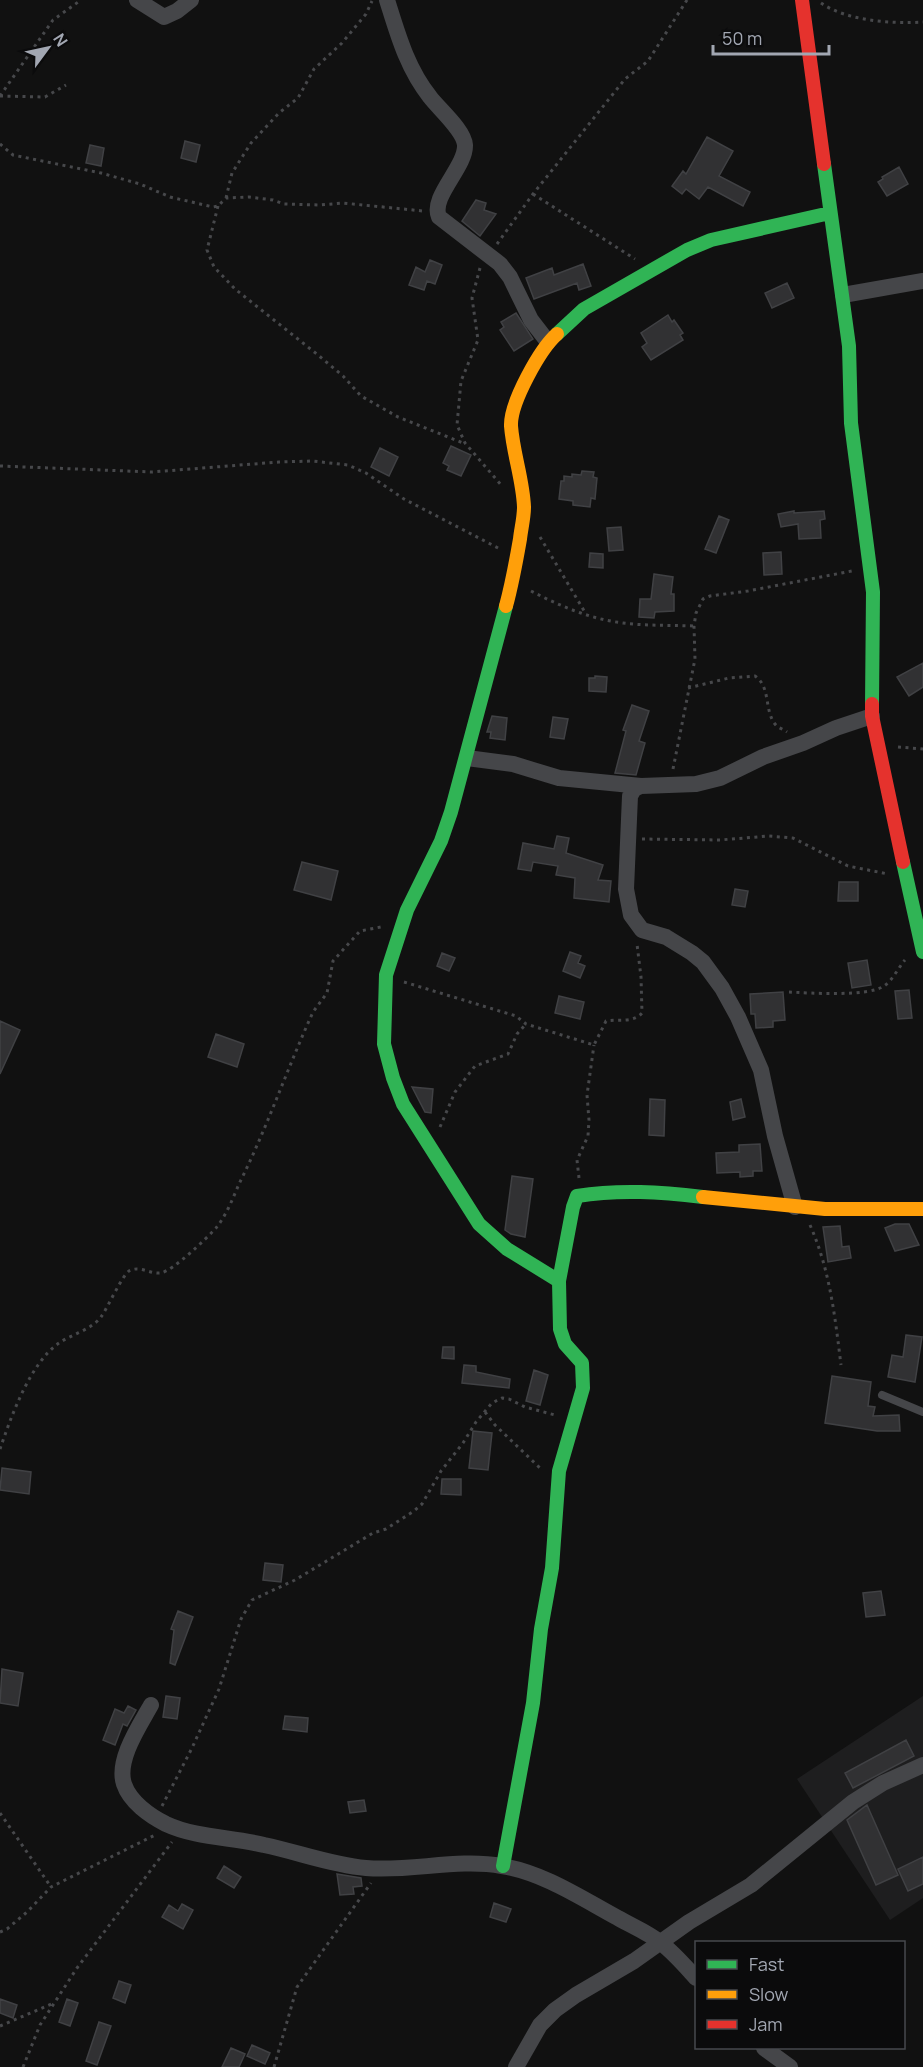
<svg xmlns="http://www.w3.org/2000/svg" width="923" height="2067" font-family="Manrope,sans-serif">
	<rect width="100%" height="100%" fill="#111"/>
	<!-- built -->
	<path fill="#1e1e1f" d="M923 1696V1898L890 1920 797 1779Z"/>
	<!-- building -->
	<path fill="#313133" stroke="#404144" stroke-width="1.5" d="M707 137 733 151 719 176 750 192 743 206 708 187 699 199 686 189 682 194 672 186 683 171 686 174Z
		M185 141 200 145 196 162 181 158Z
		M90 145 104 148 101 166 86 163Z
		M899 167 908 184 887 196 878 182 883 179 882 177Z
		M476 200 486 203 484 210 496 214 480 236 462 221Z
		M430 260 442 265 435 284 427 281 424 290 409 285 416 267 425 272Z
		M583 264 591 286 579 290 577 283 534 299 526 278 552 268 554 275Z
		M787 283 794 298 772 308 765 293Z
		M516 313 533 339 514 351 500 330 504 327 501 322Z
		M668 315 672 322 674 320 683 333 680 335 683 340 651 360 642 347 647 343 641 333Z
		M451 446 471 455 461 476 447 470 449 466 443 463Z
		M380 448 398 457 389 476 371 467Z
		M582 471 594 472 593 477 597 478 595 499 591 498 590 507 573 505V501L559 499 561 481H564V476L572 477V474L581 475Z
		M794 511V513L824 511 825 519 820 520 821 538 799 539 798 524 781 527 778 514Z
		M719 516 729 520 716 553 705 549Z
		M621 527 623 550 609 551 607 528Z
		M781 552 782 574 764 575 763 553Z
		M590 553 603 554V568L589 567Z
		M654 574 673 577 671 594H674V611L655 612 654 618 639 617 640 599H651Z
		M923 663V687L909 696 897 677Z
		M595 676 607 677 606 692 589 691V678H595Z
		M632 705 649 711 639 741 645 743 636 775 615 773 626 731 623 730Z
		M492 716 507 718 505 740 490 738 491 732H487Z
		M553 717 568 719 564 739 550 737Z
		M557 836 569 838 566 853 603 865 598 880 611 881 609 902 574 898 575 878 556 875 558 866 533 862 531 871 518 869 523 843 554 849Z
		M302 862 338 871 331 900 294 890Z
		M839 882H858V901H838Z
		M735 889 748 891 745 907 732 905Z
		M570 952 581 956 578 963 585 966 580 978 563 971Z
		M442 953 455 958 449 971 437 966Z
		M867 960 871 985 852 988 848 963Z
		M909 990 912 1018 898 1019 895 991Z
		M783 992 785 1020 773 1021V1027L756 1028 755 1014H751L750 994Z
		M559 996 584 1002 580 1019 555 1013Z
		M0 1021 20 1030 0 1074Z
		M216 1034 244 1044 237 1067 208 1057Z
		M412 1087 433 1089 431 1113 425 1112Z
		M650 1099 665 1100 664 1136 649 1135Z
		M741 1099 745 1117 733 1120 730 1102Z
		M760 1144 762 1171H753V1176L740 1177V1172L717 1173 716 1153 739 1152V1145Z
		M512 1176 533 1179 525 1237 511 1234 505 1230Z
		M895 1224H909L919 1245 895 1251 885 1228Z
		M840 1226 842 1247 849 1246 851 1258 828 1262 823 1227Z
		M906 1335 922 1337 915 1382 888 1377 892 1355 903 1357Z
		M443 1347H454V1359L442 1358Z
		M464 1365 476 1366V1372L510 1379 509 1388 462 1383Z
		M534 1370 548 1375 540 1405 526 1401Z
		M832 1376 871 1382 868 1406 875 1407 873 1416 899 1415 900 1431H877L825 1423Z
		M473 1431 492 1433 488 1470 469 1468Z
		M2 1468 31 1472 29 1494 0 1490Z
		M442 1479H461V1495L441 1494Z
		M265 1563 283 1565 281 1582 263 1580Z
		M881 1591 885 1615 866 1617 863 1593Z
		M178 1611 193 1617 175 1665 170 1663 174 1630 171 1629Z
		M2 1669 23 1673 18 1706 0 1703Z
		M166 1696 180 1698 177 1719 163 1717Z
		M128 1706 136 1710 127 1726 123 1724 115 1745 103 1740 115 1709 124 1713Z
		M285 1716 308 1718 307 1732 283 1729Z
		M906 1740 914 1756 853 1788 845 1773Z
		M364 1800 366 1811 350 1813 348 1802Z
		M867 1805 898 1875 876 1885 847 1820Z
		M923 1857V1884L908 1891 898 1869Z
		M224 1866 241 1877 234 1888 217 1878Z
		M337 1874 361 1878 362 1886 353 1887 354 1894 340 1895Z
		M494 1903 511 1909 506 1922 490 1917Z
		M182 1904 193 1910 183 1929 162 1917 169 1905 178 1911Z
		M119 1981 131 1985 125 2003 113 1998Z
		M0 1999 17 2005 13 2018 0 2013Z
		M67 1999 78 2003 70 2026 59 2022Z
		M99 2022 111 2026 97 2065 86 2061Z
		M252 2045 270 2053 265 2064 247 2056Z
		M231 2048 245 2054 239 2067H222Z"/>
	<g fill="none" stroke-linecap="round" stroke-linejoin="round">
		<!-- path -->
		<path stroke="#47484b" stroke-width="3" stroke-dasharray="3 4.5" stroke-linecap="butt" d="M821 3C847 21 892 24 923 22
			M0 96 53 20 81 0
			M0 96 45 97 66 85
			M0 144 13 155 101 173 140 184 170 197 213 207 218 206 226 198 249 197 273 200 284 204 320 205 343 203 423 211
			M533 194 635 259
			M226 198 232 173 251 143 279 113 298 98 314 69 342 43 366 14 372 1
			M218 206 207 250 214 267 235 289 318 355 343 376 361 396 398 417 463 443
			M497 244 533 194 625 79 648 61 687 0
			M480 268 472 298 478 340 461 381 457 425 465 443 502 486
			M0 466 152 472 279 462 312 461 348 465 366 473 404 499 500 549
			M540 537 586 614
			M531 591C560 606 590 619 623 623 646 626 670 625 694 626
			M688 688 729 678 755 676C771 687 764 710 775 724 778 728 783 729 787 732
			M898 747 923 749
			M673 769 695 659 694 626 696 613 703 599 710 596 748 591 852 571
			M642 839 720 840 768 836 793 838 848 866 888 874
			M404 982 516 1016 526 1024 594 1045 606 1021C619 1019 633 1023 642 1013L641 977 637 944
			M789 992C810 993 868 997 884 986 893 980 898 968 905 960
			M440 1127 455 1092 475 1066 508 1054 517 1034 526 1024
			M579 1178 577 1160 588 1136 589 1120 587 1095 594 1045
			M810 1225C830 1270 835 1317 841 1365
			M485 1412 495 1425 540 1468
			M0 1449C11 1417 30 1363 59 1343 72 1334 91 1330 101 1317 108 1307 122 1276 129 1271 140 1265 149 1274 160 1273 172 1272 207 1238 216 1228 226 1216 233 1198 239 1184 267 1128 287 1069 313 1012L327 993 333 961 360 931 381 927
			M162 1806 192 1748 219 1689 241 1619 252 1600 295 1580 373 1533 386 1529 414 1511 422 1504 441 1471 463 1443 476 1422 492 1403 502 1398 509 1399 525 1407 555 1415
			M0 1813 51 1887
			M0 1932 7 1929 27 1912 51 1887 155 1835
			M0 2026 54 2003
			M23 2067 40 2025 77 1968 172 1842
			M274 2067 297 1987 371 1883"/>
		<!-- lane -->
		<path stroke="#454649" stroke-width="8" d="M882 1395 923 1412"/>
		<!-- street -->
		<path stroke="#454649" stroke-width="16" d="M137 0 164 17 177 11 191 0
			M387 0C398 35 407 68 430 97 439 109 464 130 465 145 466 167 430 197 439 217L500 264 510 277 531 320 548 342
			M843 295 923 281
			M467 758 513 764 559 778 641 786
			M795 1207 775 1136 761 1070 738 1017 722 988 703 962 692 953 666 937 642 930 631 915 626 889 630 796 634 789 641 786 696 784 720 778 763 757 803 743 836 728 872 716
			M151 1705C140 1725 116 1760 124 1784 130 1802 150 1816 166 1824 196 1838 232 1837 264 1845 298 1852 331 1865 366 1868 411 1872 457 1858 502 1866 544 1873 581 1898 618 1918 632 1926 649 1933 661 1943 674 1953 685 1966 696 1978
			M764 2048 790 2067
			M516 2067 540 2025 555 2010 576 1995 634 1961 689 1922 751 1885 853 1802 883 1783 923 1765"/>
		<!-- fast -->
		<path stroke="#30b455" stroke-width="14" d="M824 164 849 346 851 423 873 592 872 704
			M557 334 584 309 687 250 711 240 830 213
			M506 606 451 812 441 841 407 910 386 975 384 1044 393 1078 403 1104 479 1224 507 1249 559 1281
			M903 862 923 952
			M503 1866 533 1703 541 1629 552 1568 559 1471 583 1388 582 1363 565 1344 560 1329 559 1281 573 1207 577 1196C620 1189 661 1192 703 1197"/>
		<!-- slow -->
		<path stroke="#ff9f0a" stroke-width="14" d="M506 606C512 584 516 562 520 539 521 529 524 518 524 507 523 480 513 453 511 426 510 403 540 349 557 334
			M703 1197 825 1209H923"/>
		<!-- jam -->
		<path stroke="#e5322d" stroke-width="14" d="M802 0 824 164
			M872 704V716L903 862"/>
	</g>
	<!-- legend -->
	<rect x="695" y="1941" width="210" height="108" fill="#0b0b0c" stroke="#47494e" stroke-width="1.5"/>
	<rect x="707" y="1960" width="30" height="9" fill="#30b455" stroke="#47494e" stroke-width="1.5"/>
	<text x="749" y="1971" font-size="18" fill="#a2a7b2">Fast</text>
	<rect x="707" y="1990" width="30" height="9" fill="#ff9f0a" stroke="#47494e" stroke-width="1.5"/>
	<text x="749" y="2001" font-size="18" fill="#a2a7b2">Slow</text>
	<rect x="707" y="2020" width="30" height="9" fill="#e5322d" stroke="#47494e" stroke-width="1.5"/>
	<text x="749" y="2031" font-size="18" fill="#a2a7b2">Jam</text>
	<!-- north arrow -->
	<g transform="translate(48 48) rotate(57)" stroke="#0b0b0c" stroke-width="4.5" paint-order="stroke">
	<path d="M0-4.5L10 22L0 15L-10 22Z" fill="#a2a7b2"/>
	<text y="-9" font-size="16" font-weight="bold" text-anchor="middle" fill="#a2a7b2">N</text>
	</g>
	<!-- scale -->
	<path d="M713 45v9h116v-9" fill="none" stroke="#a2a7b2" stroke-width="3"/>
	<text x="722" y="45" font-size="18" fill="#a2a7b2" stroke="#0b0b0c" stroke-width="4.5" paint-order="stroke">50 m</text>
</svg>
